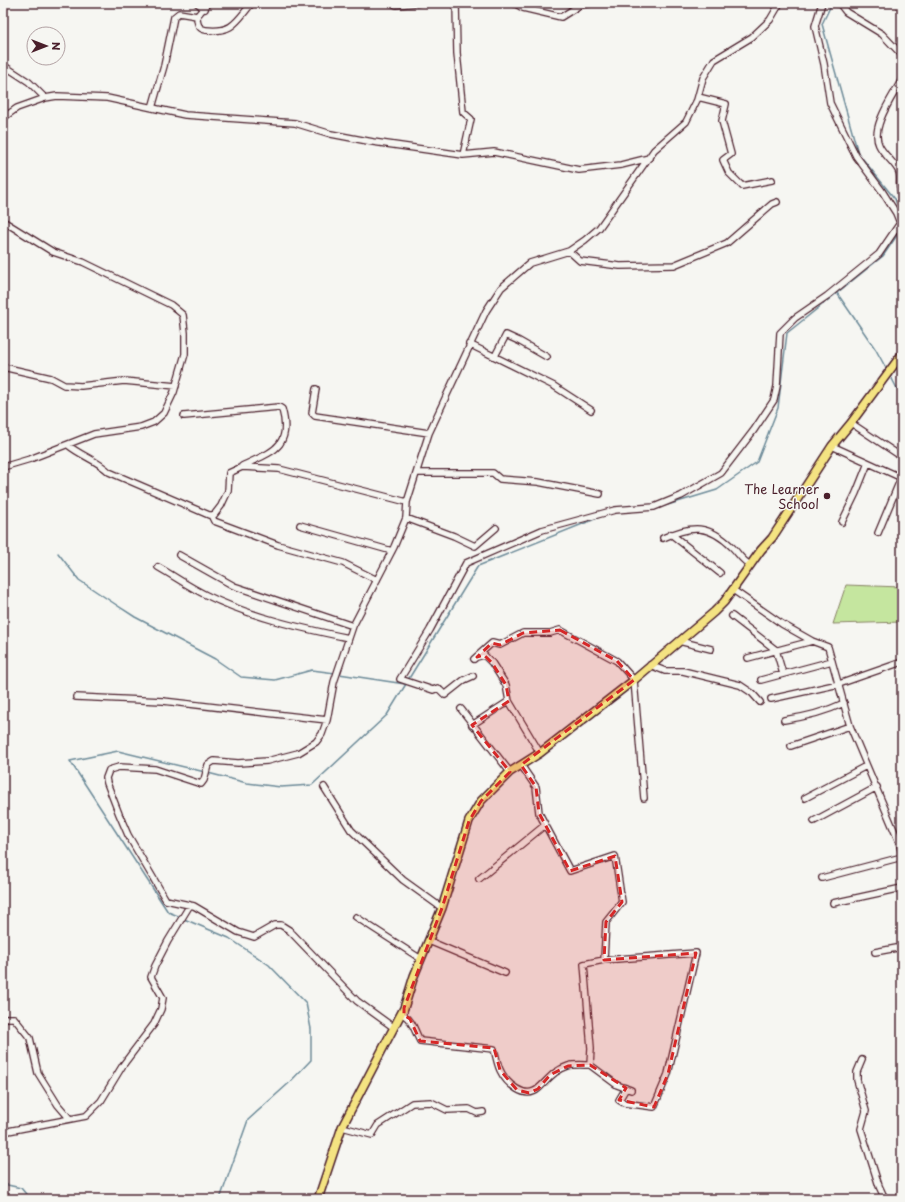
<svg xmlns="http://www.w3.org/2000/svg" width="905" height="1202" font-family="'Playpen Sans',sans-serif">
	<rect width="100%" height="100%" fill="#f6f6f2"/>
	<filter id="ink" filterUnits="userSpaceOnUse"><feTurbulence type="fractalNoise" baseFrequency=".025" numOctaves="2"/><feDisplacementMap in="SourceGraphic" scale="8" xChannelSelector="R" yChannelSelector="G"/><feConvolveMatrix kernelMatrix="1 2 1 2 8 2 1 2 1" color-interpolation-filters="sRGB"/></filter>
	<g filter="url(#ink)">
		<!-- park -->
		<path fill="#c5e69f" stroke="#888265" d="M846 585 902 587V622L833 624Z"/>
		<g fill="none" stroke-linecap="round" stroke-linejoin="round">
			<!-- stream -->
			<path stroke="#6c8a98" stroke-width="1.5" d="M832 3 822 24 858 153 895 199 902 217
				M837 293 876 350 887 370
				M890 375 902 398
				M661 507 717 490 757 462 778 408 787 333 883 256 902 228
				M58 553 79 580 115 604 135 617 215 659 241 677 275 680 312 670 335 673
				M339 674 405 684
				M408 680 478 566 600 517
				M208 773 247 783 281 787 312 785 387 715 406 684
				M181 917 168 912 70 761 118 751 205 772
				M184 919 229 938 269 965 306 1003 311 1029V1060L288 1084 248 1120 220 1199
				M3 1184 21 1188 30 1199"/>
			<!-- minor casing -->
			<g stroke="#4a1f2b" stroke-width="8">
				<path id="minor" d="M197 3 205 9
					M392 3 396 5 418 3
					M456 3 457 53 463 112 471 119 463 155
					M514 3 523 8 561 17 580 5 591 3
					M568 3 578 6
					M839 3 846 12 882 34 902 55
					M197 16C197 23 198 29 206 30 233 33 236 22 252 3
					M3 65 29 82 45 98
					M902 79C894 95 870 127 879 145 883 154 893 161 898 170 902 177 897 187 902 194
					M698 97 726 104 722 121 731 154 723 160 729 173 742 186 772 180
					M152 108 164 66 174 17 179 13 197 16 208 3
					M3 118 17 108 45 98 57 96 107 98 185 115 295 123 331 134 373 142 463 155 494 152 579 170 621 165 649 158
					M3 221 53 252 83 262 171 305 183 315 185 333V354L174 392 164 413 154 422 141 427 94 434 30 459 3 467
					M569 251 580 261 620 266 674 265 727 243 772 204 777 202
					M469 344 554 386 591 410
					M495 356 506 335 519 341 547 357
					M3 367 51 378 64 385 81 386 124 381 176 386
					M316 389 312 413 315 416 429 433
					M184 416 279 407 282 409C293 448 271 452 242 466
					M851 423 902 457
					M68 445C81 456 97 460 109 472L209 515H214L221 506 228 491 229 473 242 467 279 469 407 502
					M832 446 902 478
					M417 473H493L500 479 538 482 600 494
					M211 515 214 521 278 545 343 563 377 580
					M406 518 454 536 475 546 496 528
					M842 522 856 493 868 463
					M300 525 392 551
					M878 533 901 478
					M671 534 720 573
					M663 538C692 525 709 524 733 548 739 554 743 562 751 565
					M179 555 234 586 353 626
					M158 567C174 576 189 587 206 595 251 617 300 628 349 638
					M733 590 782 624 812 641 828 647 850 726 899 842 902 843
					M732 616 776 650 783 674
					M679 641 711 649
					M477 657 484 655 492 663 506 685 509 701 540 753
					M748 658 812 641
					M474 659 492 643 500 645 523 633H550L560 630 617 661 634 680 644 798
					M650 665 665 671H683L740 685 752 693 760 702
					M473 676 464 680 445 695 438 688 433 690 400 679 430 630 466 563 542 530 615 510 654 507 681 496 721 473 754 430 774 400 777 386 780 333 795 318 827 296 879 254 900 223 896 213 882 191 856 156 830 103 824 64 815 26 822 3
					M761 680 832 661
					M76 697 163 701 327 720
					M771 699 839 684 902 662
					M461 709 510 772
					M784 720C805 717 825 712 844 703
					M472 725 509 701
					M791 746 850 726
					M521 765 536 787 539 813 570 871 615 856 622 902 606 922 604 960 584 964 591 1048 590 1065 617 1085 631 1090
					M324 787 351 830 403 880 442 908
					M805 798 866 766
					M814 821 877 787
					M899 842 902 854
					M822 878 902 857
					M479 879 545 825
					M833 903 902 888
					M356 917 421 959
					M429 941 505 973
					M875 952 902 947
					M604 960 696 953 668 1074 654 1107 624 1103 619 1100 626 1088
					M404 1008V1015C413 1021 415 1032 420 1041L494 1049C496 1056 497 1063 500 1070 506 1083 525 1101 539 1088 549 1079 553 1071 568 1066 574 1064 583 1065 590 1065
					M3 1018H14L30 1038 38 1073 58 1105 70 1119
					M393 1027 357 1001 289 930 281 925H275L254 937 238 932 194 906 166 900 128 835 119 814 107 783 106 778 109 770 119 767 155 769 201 784 204 780 208 765 214 761 238 763 267 761 298 753 316 742 322 734 327 720 334 682 353 626 394 547 406 518 407 502 429 433 486 311 501 288 530 263 569 251 585 240 599 228 654 150 686 122 697 100 703 78 714 60 752 37 770 20 780 3
					M862 1060 857 1072V1080L866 1111 861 1129 879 1186 885 1199
					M342 1127 372 1135 378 1125 412 1103 431 1102 447 1110 469 1109 477 1113 483 1112
					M3 1132 86 1116 101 1101 123 1065 154 1024 161 1009 163 998 151 977 155 966 168 941 190 905"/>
			</g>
			<!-- major casing -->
			<g stroke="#4a1f2b" stroke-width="10">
				<path id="major" d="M318 1199 342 1127 404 1008 414 976 442 908 469 821 481 801 510 772 540 753 634 680 714 612 724 602 761 550 772 538 832 446 851 423 902 354"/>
			</g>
			<!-- minor -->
			<use href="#minor" stroke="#f6f6f2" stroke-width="5.5"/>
			<!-- major -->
			<use href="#major" stroke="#f4e382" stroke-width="7"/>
		</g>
	</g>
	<!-- marked area -->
	<path fill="#d62828" fill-opacity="0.2" stroke="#d62828" stroke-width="3" stroke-dasharray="8 5" stroke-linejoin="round" d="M560 630 617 661 634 680 521 765 536 787 539 813 570 871 615 856 622 902 606 922 604 960 696 953 668 1074 654 1107 619 1100 626 1088 590 1065 568 1066 550 1075 538 1089 529 1093 517 1090 500 1070 494 1048 420 1041 410 1019 404 1015V1008L442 908 469 821 481 801 510 772 472 725 509 701 506 685 492 663 484 655 477 657 492 643 500 645 523 633Z"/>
	<!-- markers -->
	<circle fill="#4a1f2b" stroke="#f6f6f2" stroke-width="1.5" cx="827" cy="496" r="4"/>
	<g text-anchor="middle" stroke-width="3" stroke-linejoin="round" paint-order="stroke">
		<!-- poi labels -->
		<g font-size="13" fill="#4a1f2b" stroke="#f6f6f2" text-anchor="end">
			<text x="819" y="494">The Learner<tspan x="819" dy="15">School</tspan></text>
		</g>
	</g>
	<!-- margin -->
	<rect width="905" height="1202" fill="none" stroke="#f6f6f2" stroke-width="16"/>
	<rect x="8" y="8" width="889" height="1186" fill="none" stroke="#4a1f2b" stroke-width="1.5" filter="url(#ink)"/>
	<!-- north arrow -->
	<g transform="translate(46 46) rotate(90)"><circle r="19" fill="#f6f6f2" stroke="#b1a0a2"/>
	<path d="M0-3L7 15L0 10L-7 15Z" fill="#4a1f2b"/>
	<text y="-6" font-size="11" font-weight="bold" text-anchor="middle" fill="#4a1f2b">N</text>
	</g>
</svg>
